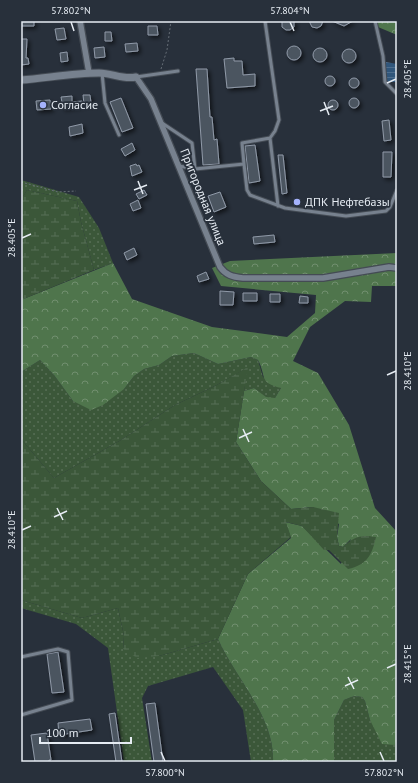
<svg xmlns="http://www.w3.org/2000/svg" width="418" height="783" font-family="'PT Sans',sans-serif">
	<defs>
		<pattern id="grass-dots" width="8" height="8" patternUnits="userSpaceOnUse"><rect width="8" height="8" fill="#3b5739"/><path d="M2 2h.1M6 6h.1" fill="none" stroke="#576f56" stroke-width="1.8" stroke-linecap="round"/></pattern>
		<pattern id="forest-crowns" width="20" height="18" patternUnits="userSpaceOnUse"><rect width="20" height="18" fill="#4f754c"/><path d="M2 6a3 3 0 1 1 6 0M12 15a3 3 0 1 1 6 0" fill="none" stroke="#718f6f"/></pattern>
		<pattern id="wetland-marsh" width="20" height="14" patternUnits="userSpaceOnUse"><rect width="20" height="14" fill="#3b5739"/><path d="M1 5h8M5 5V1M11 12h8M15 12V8" fill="none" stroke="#576f56"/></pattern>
		<pattern id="water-rules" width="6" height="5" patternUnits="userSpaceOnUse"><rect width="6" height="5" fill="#30567b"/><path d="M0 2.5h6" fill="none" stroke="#4e6e8e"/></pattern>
		<filter id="shadow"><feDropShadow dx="2.5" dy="2.5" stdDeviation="2" flood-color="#0009"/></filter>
	</defs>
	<rect width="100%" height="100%" fill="#28303b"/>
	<!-- grass -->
	<path fill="url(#grass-dots)" d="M21 180 79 197 99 228 113 263 94 270 81 222 77 201 27 190 21 200Z
		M194 353 218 364 251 357 258 360 263 377 281 388 275 398H266L254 388 244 391 247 368 215 386 175 405 121 440 54 478 21 439V372L40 360 54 375 73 401 124 389 134 376 144 369 159 365 172 356Z
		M21 600 82 618 118 608 124 636 123 649 159 656 218 639C235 678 275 717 273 762H251L243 710 213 667 148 686 142 698 152 762H124L108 648 76 624 21 608Z
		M354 696 362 697 365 701 370 720 395 745 397 738V762H334V720L344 700Z"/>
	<!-- forest -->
	<path fill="url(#forest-crowns)" d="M378 21H397V35L378 27Z
		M397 253V286H372L371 302 345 301 310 327 293 361 318 373 349 425 375 508 397 532V738L395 745 382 744 370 720 365 701 362 697 354 696 344 700 334 720V762H273C275 717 235 678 218 639L248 574 291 538 285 522 302 526 341 564 351 539 343 547 339 546 337 537 339 524 313 507 291 509 261 481 236 442 244 391 254 388 266 397 275 398 281 388C258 382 267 377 258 360L251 357 218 364 194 353 172 356 159 365 144 369 134 376 124 389 103 405 91 410 73 401 54 375 40 360 21 372V300L113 263 132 299 212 327 287 337 315 313 316 295 221 286 212 268 230 261Z"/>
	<!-- wetland -->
	<path fill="url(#wetland-marsh)" d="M27 190 77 201 81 222 94 270 21 300V200Z
		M248 367 236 442 261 481 291 509 313 507 339 513 337 537 339 546 343 547C353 537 361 534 376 537 372 555 367 565 348 569L329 550H324L302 526 286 522 291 537 248 574 218 639 159 656 137 658 123 649 124 636 118 608 82 618 21 600V439L54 478 121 440 175 405 215 386Z"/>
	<!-- water -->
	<path fill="url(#water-rules)" d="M386 62 397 64V82H386Z"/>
	<!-- building -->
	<path fill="#4c5561" stroke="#909aa8" filter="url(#shadow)" d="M21 21H34V26H21Z
		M282 21H294V27L290 30H286L282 27Z
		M309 21H323L321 26 317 28 312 27Z
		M332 21H353L344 26Z
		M148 26H157L158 35H148Z
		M64 28 66 39 57 40 55 29Z
		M105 32H111L112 41H105Z
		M21 39H27L26 58H28L29 64 21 65Z
		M137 43 138 51 126 52 125 44Z
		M287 53a7 7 0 1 1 14 0a7 7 0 1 1-14 0Z
		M104 47 105 57 95 58 94 48Z
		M313 55a7 7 0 1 1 14 0a7 7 0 1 1-14 0Z
		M342 56a7 7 0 1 1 14 0a7 7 0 1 1-14 0Z
		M67 52 68 61 61 62 60 53Z
		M234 58V61H242L243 75 255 74V86L227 88 224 59Z
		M196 69H207L210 117H212L214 140 217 139 219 164 203 165Z
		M325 81a5 5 0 1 1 10 0a5 5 0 1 1-10 0Z
		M349 83a5 5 0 1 1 10 0a5 5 0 1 1-10 0Z
		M83 95H90L91 103 84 104Z
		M72 96V102L82 101V105L63 108 61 97Z
		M349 103a5 5 0 1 1 10 0a5 5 0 1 1-10 0Z
		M121 98 133 128 122 132 110 102Z
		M328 105a5 5 0 1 1 10 0a5 5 0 1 1-10 0Z
		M50 100 51 109 37 110 36 101Z
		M389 120 391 140 384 141 382 121Z
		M82 124 83 133 70 136 69 127Z
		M132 143 135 150 125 156 121 149Z
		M255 145 260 181 249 183 245 146Z
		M383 152H392L391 177H383Z
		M278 155H283L287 193 282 194Z
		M136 164 137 166 139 165 142 172 132 176 130 166Z
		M144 190 147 195 139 199 136 194Z
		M220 192 226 207 214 212 208 196Z
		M138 200 141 208 133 211 130 204Z
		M274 235 275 242 254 244 253 237Z
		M134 248 137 255 127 260 124 253Z
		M206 272 209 279 199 282 197 276Z
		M220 291 234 292 233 305H220Z
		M243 293H257V301H243Z
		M270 294H280V302H270Z
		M300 296 308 297V303H299Z
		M58 652 64 692 52 693 47 654Z
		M155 703 163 762H154L146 704Z
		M115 713 122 762H116L109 714Z
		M90 719 92 730 59 735 58 723Z
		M47 733 51 760H49V762H35L31 735Z"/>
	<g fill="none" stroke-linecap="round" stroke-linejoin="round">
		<!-- service casing -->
		<g stroke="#444b54" stroke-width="5">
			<path id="service" d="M265 21 279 120 275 131 270 138 278 206
				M375 21 383 56 385 82 397 94
				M102 73 105 103 119 135
				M136 77 178 71
				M162 123 192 143 195 169
				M244 164 242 143 270 138
				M179 166 195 169 244 164 247 190 250 195 285 208 346 216 386 211 390 207 397 190
				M21 657 58 649 68 652 72 700 21 715"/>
		</g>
		<!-- minor casing -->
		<g stroke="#444b54" stroke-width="8">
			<path id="minor" d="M80 21 89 73
				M136 77 151 99 220 267C226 275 232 277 243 278H323L389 267 397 268"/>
		</g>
		<!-- tertiary casing -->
		<g stroke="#444b54" stroke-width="9">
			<path id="tertiary" d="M21 80C47 78 73 73 99 73 112 73 123 80 136 77"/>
		</g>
		<!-- path -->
		<path stroke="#656d76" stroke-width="1" stroke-dasharray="2 2" stroke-linecap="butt" d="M161 69 167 50 171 21
			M21 182 58 192 76 191"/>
		<!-- service -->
		<use href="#service" stroke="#77818e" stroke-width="3"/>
		<!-- minor -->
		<use href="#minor" stroke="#77818e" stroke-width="5.5"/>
		<!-- tertiary -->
		<use href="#tertiary" stroke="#77818e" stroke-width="7"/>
	</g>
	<!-- ticks -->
	<path fill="none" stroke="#e6ecf3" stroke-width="1.5" d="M71 22 74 31M290 22 294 31M387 83 396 79M324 102 329 115M320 111 333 106M138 181 143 194M134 190 147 185M22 238 31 234M387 375 396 371M243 429 249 442M239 438 252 432M57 508 63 520M54 517 67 511M22 530 31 526M387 668 396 664M348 677 354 689M345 686 358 680M161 752 165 761M380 752 384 761"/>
	<!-- markers -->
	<g fill="#a4b2fc" stroke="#28303b" stroke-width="1.5">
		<circle cx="43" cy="105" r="4"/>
		<circle cx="297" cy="202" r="4"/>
	</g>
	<g text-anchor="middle" stroke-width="3.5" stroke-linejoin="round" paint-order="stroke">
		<!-- poi labels -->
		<g font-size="12" fill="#e6ecf3" stroke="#28303b" text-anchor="start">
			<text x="51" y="109">Согласие</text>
			<text x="305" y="206">ДПК Нефтебазы</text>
		</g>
		<!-- street labels -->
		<g font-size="12" fill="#e6ecf3" stroke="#28303b">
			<text transform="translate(203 197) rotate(68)" y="4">Пригородная улица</text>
		</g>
	</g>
	<!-- border -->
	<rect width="418" height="783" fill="none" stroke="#28303b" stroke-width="44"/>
	<!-- scale -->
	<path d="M40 737v6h91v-6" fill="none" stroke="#e6ecf3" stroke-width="2"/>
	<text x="46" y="737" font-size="12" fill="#e6ecf3" stroke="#28303b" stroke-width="3" paint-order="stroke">100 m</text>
	<rect x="22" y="22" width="374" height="739" fill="none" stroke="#e6ecf3" stroke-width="1.5"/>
	<g font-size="10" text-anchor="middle" fill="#e6ecf3">
		<text x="71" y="14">57.802°N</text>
		<text x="290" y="14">57.804°N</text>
		<text transform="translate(407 79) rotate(-90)" y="4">28.405°E</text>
		<text transform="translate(11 238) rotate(-90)" y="4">28.405°E</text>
		<text transform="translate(407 371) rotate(-90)" y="4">28.410°E</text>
		<text transform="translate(11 530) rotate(-90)" y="4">28.410°E</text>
		<text transform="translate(407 664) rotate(-90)" y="4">28.415°E</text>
		<text x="165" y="776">57.800°N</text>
		<text x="384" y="776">57.802°N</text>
	</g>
</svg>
